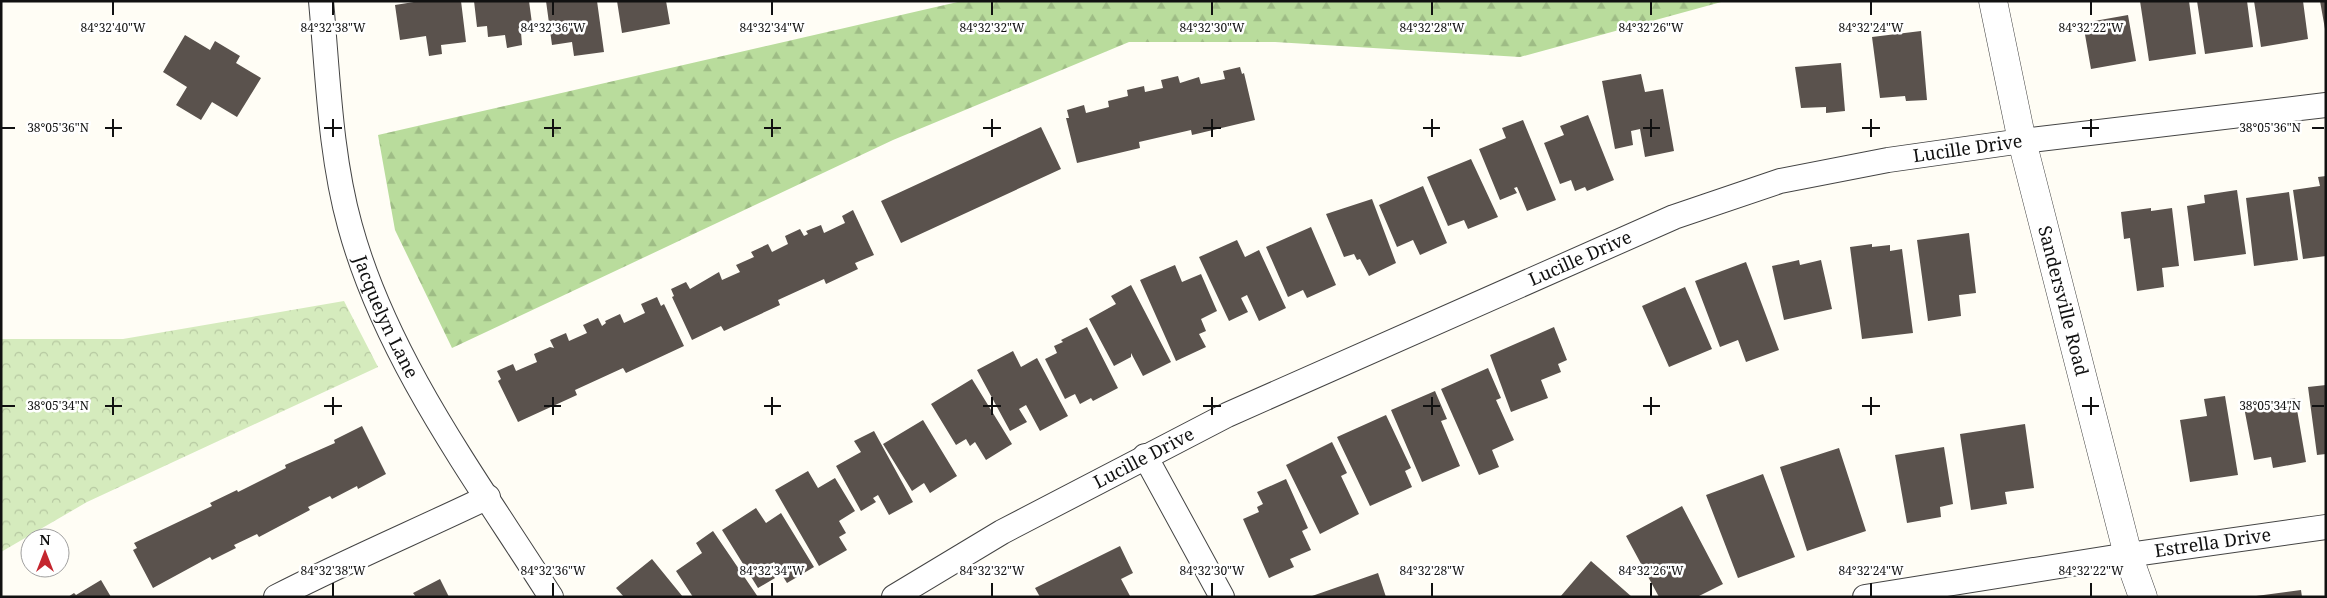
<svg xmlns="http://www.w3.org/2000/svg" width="2327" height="598" font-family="'Noto Serif',serif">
	<defs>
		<pattern id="forest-firs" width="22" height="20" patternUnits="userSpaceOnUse" patternTransform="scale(1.25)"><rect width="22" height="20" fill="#b9dc9c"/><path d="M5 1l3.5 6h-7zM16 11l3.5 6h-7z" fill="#9ebc85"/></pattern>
		<pattern id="park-crowns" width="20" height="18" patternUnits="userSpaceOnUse" patternTransform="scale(1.25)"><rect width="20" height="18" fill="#d5ebbd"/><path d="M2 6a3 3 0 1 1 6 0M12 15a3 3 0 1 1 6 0" fill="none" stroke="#b6c8a1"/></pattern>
	</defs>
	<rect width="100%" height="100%" fill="#fffdf5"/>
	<!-- forest -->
	<path fill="url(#forest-firs)" d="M962 1H1725L1520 57 1275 42H1129L893 140 452 348 395 230 378 135Z"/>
	<!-- park -->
	<path fill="url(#park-crowns)" d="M344 301 378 367 87 502 1 552V339H123Z"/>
	<!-- building -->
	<path fill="#5a524d" d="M420 1H461L466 42 441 45 442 54 429 56 426 36 400 40 395 5Z
		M474 1H529L533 31 521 32 522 45 507 48 505 35 488 37 487 26 477 27Z
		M546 1H597L604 52 574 56 572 42 552 45Z
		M617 1H666L670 24 622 33Z
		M2140 1H2189L2196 54 2149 61Z
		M2197 1H2247L2253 47 2205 54Z
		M2254 1H2303L2308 39 2261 47Z
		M2320 1H2326V29H2325Z
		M2128 15 2136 61 2091 69 2083 23Z
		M1921 31 1927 100 1906 101 1905 96 1880 98 1872 37Z
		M185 35 210 50 215 41 240 56 236 63 261 78 237 117 212 102 201 120 176 105 187 87 163 72Z
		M1841 63 1845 111 1826 113V107L1801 108 1795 67Z
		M1240 67 1242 74 1244 73 1255 120 1192 135 1191 130 1139 142 1140 148 1077 163 1066 118H1069L1067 110 1084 105 1086 113 1109 107 1108 101 1128 96 1127 90 1144 86 1145 92 1163 88 1161 80 1178 76 1180 83 1199 77 1201 84 1225 79 1223 71Z
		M1641 74 1645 92 1663 89 1674 151 1645 157 1640 129 1631 131 1633 145 1615 149 1602 81Z
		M1588 115 1614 180 1587 191 1585 187 1575 191 1571 180 1560 184 1544 143 1564 135 1560 126Z
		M1523 120 1556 200 1527 211 1517 187 1514 188 1517 193 1500 200 1479 149 1506 138 1502 128Z
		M1041 127 1061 169 901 243 881 201Z
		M1471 159 1498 217 1468 229 1464 220 1448 226 1427 177Z
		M2326 176V256L2303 259 2293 190 2320 186 2318 177Z
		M1423 186 1447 243 1420 255 1413 240 1397 247 1379 205Z
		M2237 190 2246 254 2194 261 2187 206 2205 203 2204 195Z
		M2289 192 2298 260 2254 266 2246 198Z
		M1372 199 1396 263 1369 276 1360 259 1357 260 1354 254 1344 257 1326 214Z
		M2151 208V211L2172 208 2179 266 2162 268 2164 287 2137 291 2130 238 2124 239 2121 212Z
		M853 210 874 255 855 263 858 269 826 284 824 279 778 300 780 305 724 331 721 326 692 340 672 297 674 296 671 289 686 282 690 289 719 272 722 280 740 272 736 265 754 257 751 252 768 244 772 252 788 244 785 236 800 229 804 236 808 234 806 231 821 225 824 233 845 223 842 216Z
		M1311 227 1336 285 1307 298 1303 290 1288 297 1266 247Z
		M1969 233 1976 293 1959 295 1961 316 1928 321 1917 240Z
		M1237 240 1245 257 1259 250 1286 308 1259 321 1247 295 1241 298 1248 312 1229 321 1199 257Z
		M1872 244V247L1890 245V251L1902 249 1913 333 1862 339 1850 247Z
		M1799 260 1800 265 1821 260 1832 309 1784 320 1772 266Z
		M1746 262 1779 350 1746 362 1738 340 1720 347 1695 281Z
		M1175 265 1182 282 1201 274 1217 311 1201 319 1206 331 1199 334 1206 347 1176 361 1140 280Z
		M1131 285 1171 362 1143 376 1131 353V357L1114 366 1089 319 1116 304 1111 296Z
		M1685 287 1712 349 1669 367 1642 306Z
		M657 297 661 306 664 304 684 346 626 373 623 368 575 390 577 395 518 422 498 381 501 379 497 371 513 364 516 371 537 362 534 354 550 347 554 348 550 340 566 333 569 341 587 333 583 325 598 318 602 326 606 323 605 321 620 314 624 323 645 313 641 304Z
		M1087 327 1118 388 1093 401 1091 398 1080 404 1075 394 1065 399 1045 359 1057 353 1054 346 1063 342 1061 340Z
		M1554 327 1567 360 1558 364 1561 372 1541 380 1548 398 1511 412 1490 355Z
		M1013 351 1021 367 1037 358 1068 416 1040 431 1026 405 1019 409 1027 422 1010 431 977 370Z
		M1488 368 1501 398 1496 400 1514 440 1492 450 1499 467 1479 475 1441 389Z
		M972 379 1012 444 986 460 975 442 970 446 966 439 956 445 931 404Z
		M2326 385V454L2317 455 2308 387Z
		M1435 391 1447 419 1441 421 1460 466 1422 482 1391 410Z
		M2225 396 2238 475 2190 482 2180 420 2207 416 2204 399Z
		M2295 398 2306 462 2273 468 2271 457 2254 460 2244 407Z
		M1386 415 1411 468 1405 471 1412 487 1370 506 1337 437Z
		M923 420 957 476 930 493 924 483 912 491 883 444Z
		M2025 424 2034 488 2005 492 2007 504 1971 510 1960 434Z
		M362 426 386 474 358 489 357 486 332 499 330 496 308 507 310 510 259 537 257 534 234 545 236 548 212 560 210 557 153 588 133 550 137 548 134 543 212 506 210 503 237 490 238 492 286 468 285 465 335 443 334 440Z
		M874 431 913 502 889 515 878 495 873 498 876 502 861 511 836 466 861 452 854 441Z
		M1332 442 1347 473 1341 476 1359 514 1320 534 1286 465Z
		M1944 447 1953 504 1940 507 1941 517 1907 523 1895 455Z
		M1839 448 1866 531 1807 551 1780 467Z
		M808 471 818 488 835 478 855 511 839 521 846 533 839 537 847 550 819 566 775 490Z
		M1763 474 1795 557 1738 578 1706 495Z
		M1286 479 1308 528 1302 531 1311 550 1290 559 1294 567 1269 578 1243 519 1259 512 1257 507 1263 504 1257 492Z
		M1682 506 1723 584 1697 597H1659L1626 536Z
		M756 508 766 523 781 513 814 567 787 583 774 562 767 566 775 578 758 588 722 530Z
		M713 531 758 597H693L676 571 702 553 696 543Z
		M1120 546 1133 573 1121 579 1130 596 1040 597 1035 588Z
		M652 559 683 597H624L616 588Z
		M1591 561 1632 597H1560Z
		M1378 573 1386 597H1313L1312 596Z
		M440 579 449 597H416L413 593Z
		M101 580 111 597H68L74 593 76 595Z
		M2301 590 2302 597H2256V596Z"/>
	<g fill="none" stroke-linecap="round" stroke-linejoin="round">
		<!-- minor casing -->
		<g stroke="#444" stroke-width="26">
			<g id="minor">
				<path id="s1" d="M321 1C328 76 330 154 350 226 387 361 477 480 551 597"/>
				<path d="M1145 456 1222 597"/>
				<path d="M276 597C346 561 417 531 488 497"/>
				<path id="s2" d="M894 597 1002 532 1227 415 1674 217 1780 181 1888 160 2022 141 2326 105"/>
				<path id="s3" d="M1865 597 2128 555 2326 527"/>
			</g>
		</g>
		<!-- tertiary casing -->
		<g stroke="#444" stroke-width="29">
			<g id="tertiary">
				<path id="s4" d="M1993 1 2022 141 2128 555 2143 597"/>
			</g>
		</g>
		<!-- minor -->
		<use href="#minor" stroke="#fff" stroke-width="24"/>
		<!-- tertiary -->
		<use href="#tertiary" stroke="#fff" stroke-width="28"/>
	</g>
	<!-- ticks -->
	<path fill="none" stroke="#111" stroke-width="2" d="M113 2V15M333 2V15M553 2V15M772 2V15M992 2V15M1212 2V15M1432 2V15M1651 2V15M1871 2V15M2091 2V15M113 119V137M333 119V137M553 119V137M772 119V137M992 119V137M1212 119V137M1432 119V137M1651 119V137M1871 119V137M2091 119V137M2 128H15M105 128H122M324 128H342M544 128H561M764 128H781M983 128H1001M1203 128H1221M1423 128H1440M1643 128H1660M1862 128H1880M2082 128H2099M2312 128H2324M113 397V415M333 397V415M553 397V415M772 397V415M992 397V415M1212 397V415M1432 397V415M1651 397V415M1871 397V415M2091 397V415M2 406H15M105 406H122M324 406H342M544 406H561M764 406H781M983 406H1001M1203 406H1221M1423 406H1440M1643 406H1660M1862 406H1880M2082 406H2099M2312 406H2324M333 583V596M553 583V596M772 583V596M992 583V596M1212 583V596M1432 583V596M1651 583V596M1871 583V596M2091 583V596"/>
	<g text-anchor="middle" stroke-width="5" stroke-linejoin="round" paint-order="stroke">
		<!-- street labels -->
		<g font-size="18" fill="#111" stroke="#fff">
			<text dy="6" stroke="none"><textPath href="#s2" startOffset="1171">Lucille Drive</textPath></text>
			<text dy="6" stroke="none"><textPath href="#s2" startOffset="766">Lucille Drive</textPath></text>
			<text dy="6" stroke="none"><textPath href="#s4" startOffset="308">Sandersville Road</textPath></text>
			<text dy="6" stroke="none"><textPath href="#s1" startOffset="325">Jacquelyn Lane</textPath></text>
			<text dy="6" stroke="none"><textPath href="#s2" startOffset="286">Lucille Drive</textPath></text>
			<text dy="6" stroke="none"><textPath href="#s3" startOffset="352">Estrella Drive</textPath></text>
		</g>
	</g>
	<g font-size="12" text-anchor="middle" fill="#111" stroke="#fff" stroke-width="5" stroke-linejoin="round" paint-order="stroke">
		<text x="113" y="32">84°32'40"W</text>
		<text x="333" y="32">84°32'38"W</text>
		<text x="553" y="32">84°32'36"W</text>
		<text x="772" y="32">84°32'34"W</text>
		<text x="992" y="32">84°32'32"W</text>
		<text x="1212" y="32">84°32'30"W</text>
		<text x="1432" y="32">84°32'28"W</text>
		<text x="1651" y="32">84°32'26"W</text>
		<text x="1871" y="32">84°32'24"W</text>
		<text x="2091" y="32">84°32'22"W</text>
		<text x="58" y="132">38°05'36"N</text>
		<text x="2270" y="132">38°05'36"N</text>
		<text x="58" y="410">38°05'34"N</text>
		<text x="2270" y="410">38°05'34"N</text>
		<text x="333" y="575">84°32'38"W</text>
		<text x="553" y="575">84°32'36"W</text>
		<text x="772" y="575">84°32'34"W</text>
		<text x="992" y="575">84°32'32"W</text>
		<text x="1212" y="575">84°32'30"W</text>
		<text x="1432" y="575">84°32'28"W</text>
		<text x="1651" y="575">84°32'26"W</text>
		<text x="1871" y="575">84°32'24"W</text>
		<text x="2091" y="575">84°32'22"W</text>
	</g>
	<!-- border -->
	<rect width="2327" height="598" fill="none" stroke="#111111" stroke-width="5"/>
	<!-- north arrow -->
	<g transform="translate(45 553)"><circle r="24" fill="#ffffff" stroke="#a0a0a0"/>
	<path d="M0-4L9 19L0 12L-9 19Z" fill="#c4262e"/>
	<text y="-8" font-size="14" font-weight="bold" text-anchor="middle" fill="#111111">N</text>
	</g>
</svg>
